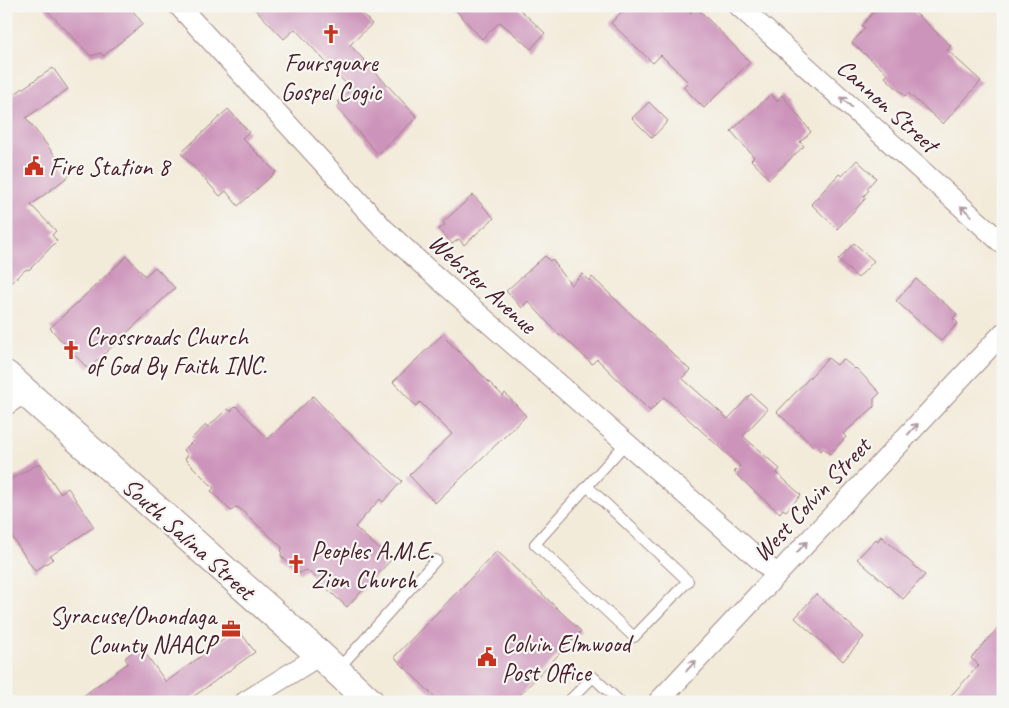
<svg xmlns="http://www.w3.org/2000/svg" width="1009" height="708" font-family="Caveat,sans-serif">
	<rect width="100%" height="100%" fill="#f6f6f2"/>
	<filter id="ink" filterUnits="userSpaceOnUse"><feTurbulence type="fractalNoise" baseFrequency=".02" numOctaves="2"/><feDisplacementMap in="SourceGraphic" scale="10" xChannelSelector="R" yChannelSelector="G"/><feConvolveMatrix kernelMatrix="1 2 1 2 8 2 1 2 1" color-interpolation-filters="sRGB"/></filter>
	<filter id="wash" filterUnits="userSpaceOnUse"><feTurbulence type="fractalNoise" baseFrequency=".0096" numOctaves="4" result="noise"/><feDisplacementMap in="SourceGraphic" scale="20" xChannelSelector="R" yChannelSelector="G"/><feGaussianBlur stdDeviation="1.12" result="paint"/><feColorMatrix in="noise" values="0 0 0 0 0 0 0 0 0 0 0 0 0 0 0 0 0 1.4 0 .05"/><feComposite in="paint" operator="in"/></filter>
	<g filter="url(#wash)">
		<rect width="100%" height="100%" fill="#f3ebda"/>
		<g id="blocks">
			<!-- building -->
			<path fill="#cd94bb" d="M43 6H129L143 24 103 56 101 53 91 56Z
				M252 6H355L372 24 350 45 417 117 378 154 337 108 340 104 338 101 351 89 295 29 284 39Z
				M452 6H516L545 33 531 49 500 22 482 39Z
				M627 6H685L691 13 696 7 750 62 704 108 683 87 688 82 661 55 653 63 611 23Z
				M878 6H908L951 46 947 50 981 81 943 124 908 93 905 96 885 77 888 74 852 43 865 28 862 26Z
				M53 68 68 89 26 118 70 175 31 205 56 231 52 235 57 241 30 269 25 270 6 287V92L10 97Z
				M771 94 777 101 782 95 811 132 800 142 804 146 769 179 751 160 754 157 731 131Z
				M649 102 668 121 652 138 632 118Z
				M228 109 249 132 242 138 276 172 238 206 226 191 220 196 181 153Z
				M857 160 876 178 867 188 869 190 864 196 866 198 837 229 811 204 839 174 842 176Z
				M473 195 494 218 464 245 459 239 452 244 439 229 445 225 443 222Z
				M854 243 874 261 858 278 838 260Z
				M127 256 145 276 155 267 175 288 88 369 50 328Z
				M545 256 550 261 552 259 571 285 582 274 589 281 592 277 690 370 682 378 728 419 751 394 768 409 743 436 780 469 777 473 801 495 786 511 783 509 780 513 755 492 734 472 740 466 664 397 650 411 597 359 592 364 561 334 560 336 528 301 522 308 506 291Z
				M916 279 957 314 953 318 958 323 941 341 896 301Z
				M442 335 503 396 505 393 526 416 435 503 409 475 452 434 420 402 416 406 393 382Z
				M828 358 837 365 843 359 855 369 856 368 880 393 874 399V407L843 434 846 437 830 454 823 448 821 451 816 447 815 448 777 412Z
				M313 396 338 423 402 481 383 502 380 499 355 527 391 560 347 607 307 570 299 573 281 556 282 547 239 508 236 507 231 511 211 491 214 488 185 459 188 455 184 450 194 440 192 438 206 425 208 427 227 409 231 411 236 406 268 439Z
				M40 463 60 493 68 488 94 527 50 556 53 559 35 571 6 528V482Z
				M881 536 925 575 903 599 857 559 876 539 878 541Z
				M497 551 581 631 513 702H440L394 657Z
				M816 594 864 637 843 661 795 618Z
				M1003 622V702H945L979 665 971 658Z
				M238 629 255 652 186 702H75L128 663 125 658 140 646 166 682Z"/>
		</g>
	</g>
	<g filter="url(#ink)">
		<use href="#blocks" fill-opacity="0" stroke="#9e8582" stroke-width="1"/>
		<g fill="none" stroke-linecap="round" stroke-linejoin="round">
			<!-- lane casing -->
			<g stroke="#9e8582" stroke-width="12">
				<path id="lane" d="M588 487 688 581 634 637 535 544 626 443
					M338 669 436 560
					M568 702 593 677 620 702"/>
			</g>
			<!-- street casing -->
			<g stroke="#9e8582" stroke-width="22">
				<path id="street" d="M179 6 383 228 425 267 776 574
					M739 6 1003 244
					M6 405 25 392
					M245 702 320 655
					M658 702 1003 333"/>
			</g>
			<!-- primary casing -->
			<g stroke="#9e8582" stroke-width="30">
				<path id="primary" d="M6 375 320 655 370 702"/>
			</g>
			<!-- lane -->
			<use href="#lane" stroke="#fff" stroke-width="10"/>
			<!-- street -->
			<use href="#street" stroke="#fff" stroke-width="20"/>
			<!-- primary -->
			<use href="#primary" stroke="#fff" stroke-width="28"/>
		</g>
		<!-- one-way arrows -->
		<defs><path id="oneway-shaft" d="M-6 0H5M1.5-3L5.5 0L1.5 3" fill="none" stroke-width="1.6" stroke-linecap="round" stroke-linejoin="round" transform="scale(1.25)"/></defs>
		<g stroke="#ae9aa0">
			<use href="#oneway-shaft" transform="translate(846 102) rotate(-138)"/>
			<use href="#oneway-shaft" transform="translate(966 211) rotate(-138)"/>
			<use href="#oneway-shaft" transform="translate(913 429) rotate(-47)"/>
			<use href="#oneway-shaft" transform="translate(802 547) rotate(-47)"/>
			<use href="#oneway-shaft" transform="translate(691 666) rotate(-47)"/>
		</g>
	</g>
	<!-- icons -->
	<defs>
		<g id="church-bare" transform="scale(1.5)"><path d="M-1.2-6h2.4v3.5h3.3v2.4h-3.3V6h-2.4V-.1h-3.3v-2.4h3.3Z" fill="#c8321e" stroke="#f6f6f2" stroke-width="2.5" paint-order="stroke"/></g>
		<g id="civic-bare" transform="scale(1.5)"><path d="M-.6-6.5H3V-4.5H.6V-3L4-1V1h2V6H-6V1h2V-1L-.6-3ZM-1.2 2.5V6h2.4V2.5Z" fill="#c8321e" stroke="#f6f6f2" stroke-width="2.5" paint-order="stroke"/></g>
		<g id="office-bare" transform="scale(1.5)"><path d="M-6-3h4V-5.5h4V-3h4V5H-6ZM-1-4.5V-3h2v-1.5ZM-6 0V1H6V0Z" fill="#c8321e" stroke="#f6f6f2" stroke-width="2.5" paint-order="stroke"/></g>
	</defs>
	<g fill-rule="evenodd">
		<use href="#church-bare" x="331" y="34"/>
		<use href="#civic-bare" x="34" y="166"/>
		<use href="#church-bare" x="71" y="350"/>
		<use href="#church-bare" x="296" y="564"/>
		<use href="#office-bare" x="231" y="629"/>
		<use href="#civic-bare" x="487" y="657"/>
	</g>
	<g text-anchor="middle" stroke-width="4.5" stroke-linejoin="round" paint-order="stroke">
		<!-- poi labels -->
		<g font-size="25" fill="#4a1f2b" stroke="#f6f6f2" text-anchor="start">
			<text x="331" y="71" text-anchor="middle">Foursquare<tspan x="331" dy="29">Gospel Cogic</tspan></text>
			<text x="49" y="175">Fire Station 8</text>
			<text x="86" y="345">Crossroads Church<tspan x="86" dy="29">of God By Faith INC.</tspan></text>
			<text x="311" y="559">Peoples A.M.E.<tspan x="311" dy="29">Zion Church</tspan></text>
			<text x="216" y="624" text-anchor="end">Syracuse/Onondaga<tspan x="216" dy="29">County NAACP</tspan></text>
			<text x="502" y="652">Colvin Elmwood<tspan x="502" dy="29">Post Office</tspan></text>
		</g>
		<!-- street labels -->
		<g font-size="25" fill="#4a1f2b" stroke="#f6f6f2">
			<text transform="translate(888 105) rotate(42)" y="9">Cannon Street</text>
			<text transform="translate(483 283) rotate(42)" y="9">Webster Avenue</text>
			<text transform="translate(811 499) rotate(-47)" y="9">West Colvin Street</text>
			<text transform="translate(189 538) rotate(42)" y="9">South Salina Street</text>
		</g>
	</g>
	<!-- margin -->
	<rect width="1009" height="708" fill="none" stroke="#f6f6f2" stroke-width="25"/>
</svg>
